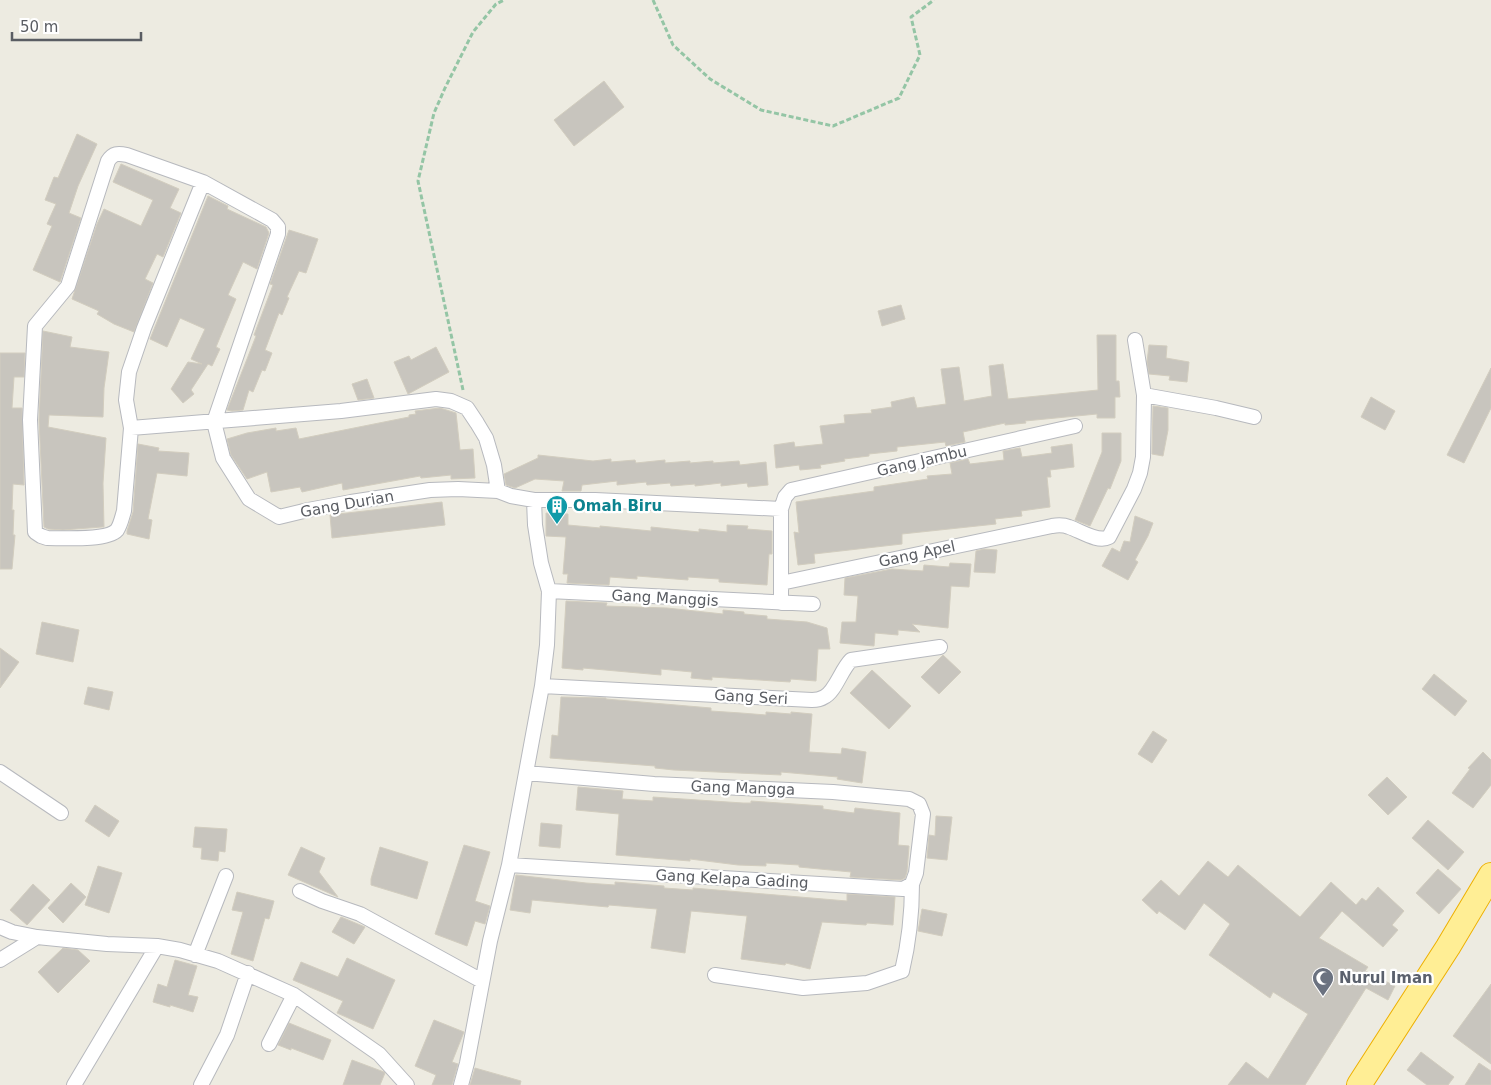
<svg xmlns="http://www.w3.org/2000/svg" width="1491" height="1085" font-family="'DejaVu Sans',sans-serif">
	<rect width="100%" height="100%" fill="#edebe1"/>
	<!-- building -->
	<path fill="#c8c5be" stroke="#d2cdbf" d="M604 81 624 107 574 146 554 120Z
		M77 134 97 144 78 186 69 213 81 218 60 282 33 270 52 226 47 224 56 204 45 200 54 177 58 178Z
		M121 164 179 189 170 208 181 213 163 257 157 254 145 279 153 283 134 332 114 324 97 314 99 311 72 299 97 224 104 209 141 226 153 200 113 182Z
		M208 196 228 206 227 209 266 227 269 233 257 269 243 262 228 295 236 299 216 347 220 349 212 366 208 364 191 390 194 394 183 403 171 389 188 362 202 364 191 359 205 329 180 318 167 347 150 339Z
		M289 230 318 239 306 273 299 271 287 297 289 298 282 315 279 313 265 350 272 353 265 371 262 370 253 392 249 390 243 410 232 411 227 410 256 336 254 335 273 285 270 284Z
		M901 305 905 319 882 326 878 311Z
		M43 331 72 337 70 347 109 352 104 388 103 417 49 415 48 427 106 438 103 483 104 527H102L63 530 48 529 44 527 39 420Z
		M1097 335H1116V381H1119L1120 397H1115V418H1097V414L1025 421 1026 423 1005 425V423L963 432 965 442 946 446 945 442 897 447V451L869 454V456L844 459 845 461 820 465 821 468 800 470 799 465 776 468 774 445 794 442 795 447 823 444 820 426 845 423 844 415 872 413 871 410 892 407 891 402 914 397 917 408 946 404 941 369 959 367 964 401 992 396 989 366 1003 364 1008 399 1098 390Z
		M1149 345 1167 346 1166 358 1189 362 1187 382 1169 380 1170 376 1149 374 1147 362Z
		M436 347 449 372 408 394 394 362 409 356 411 360Z
		M0 353H25L24 377H14L12 408H22L24 485 13 484 12 510H14L13 535H15L12 569H0Z
		M1491 368V408L1464 463 1447 455Z
		M367 379 374 398 358 400 352 384Z
		M1371 397 1395 411 1385 430 1361 417Z
		M1153 406 1168 408V430L1163 456 1152 454Z
		M440 408 456 413 460 450 473 449 475 478 451 479V475L421 478 420 476 343 490 342 483 302 492 300 487 271 492 267 472 247 479 231 455 227 439 247 433 276 428V431L296 428 299 439 409 417V415L416 414 415 411Z
		M1102 433H1121V461L1110 489 1108 488 1090 526 1075 520 1102 452Z
		M138 444 159 448 158 451 189 453 187 476 157 473 148 519 152 520 149 539 127 534V531L133 512Z
		M1072 444 1074 467 1050 470 1051 477H1047L1050 507 1021 511 1022 516 995 519 996 524 902 534V544L814 554 815 563 798 565 794 532 799 533 796 502 874 491V487L928 479 927 476 952 474 950 463 968 459 970 464 1004 460 1003 451 1020 448 1022 457 1052 453 1051 447Z
		M538 455 593 461 611 459V462L635 460 636 463 665 460V463L690 461V463L713 461V463L739 461 740 465 766 462 768 485 748 487 747 483 721 486V483L695 486V484L671 486 670 483 647 485 646 482 617 485V481L582 485 581 491H562L564 481 535 479 515 488 506 485 504 474 538 458Z
		M442 502 445 525 332 538 330 515Z
		M546 513 568 514V525L600 528V526L651 531V527L699 532V529L727 532V525L748 526 747 529 772 531V554H769L767 585 719 582V579L688 577V580L637 576V579L610 577 609 585 567 583 568 574H563L566 537 546 536Z
		M1135 516 1153 523 1148 536 1135 560 1138 562 1128 580 1102 566 1112 548 1120 552 1124 541 1130 542Z
		M984 549 997 550 995 573 974 572 976 551Z
		M950 563 971 564 969 587 951 586 948 628 912 624 920 632 898 630V635L875 633 874 646 840 643 842 622H856L858 596 844 595 845 578 892 569 923 571 924 565 949 567Z
		M566 601 607 603 606 606 667 608 723 614V610L744 612V614L767 616V619L807 622 827 628 830 649H818L816 681 791 679 790 682 712 677V680L691 678 692 672 661 669V675L583 668V670L562 668Z
		M42 622 79 630 73 662 36 654Z
		M0 648 19 662 0 688Z
		M943 655 961 672 939 694 921 677Z
		M872 670 911 706 889 729 850 693Z
		M1434 674 1467 701 1455 716 1422 689Z
		M88 687 113 692 109 710 84 704Z
		M561 697 606 698V699L711 708V711L741 713 766 715V712L791 714V712L812 714 809 752 841 754 842 748 866 752 862 783 837 779 838 777 781 772V775L674 770 655 768V766L550 758 552 735 558 736Z
		M1153 731 1167 740 1152 763 1138 754Z
		M1483 752 1491 760V785L1473 808 1452 793 1470 769 1468 768Z
		M1387 777 1407 797 1388 815 1368 795Z
		M578 787 623 791 622 799 653 801V797L743 803H751V801L823 806V809L854 813 855 808 900 813 898 845 909 846 907 872 905 878 901 880 850 877 851 872 799 867V865L766 863V866L738 865 690 859V861L616 855 619 814 576 810Z
		M95 805 119 821 109 837 85 821Z
		M936 816 952 817 947 860 927 858 929 835 935 836Z
		M1428 820 1464 852 1448 870 1412 838Z
		M541 823 562 825 560 848 539 846Z
		M195 827 227 829 225 852 219 851 218 861 201 859 202 848 193 847Z
		M464 845 490 852 475 901 490 906 485 924 475 921 467 946 435 934Z
		M301 847 325 858 319 872 338 897 288 875Z
		M380 847 428 862 417 899 371 885V879Z
		M1208 861 1228 877 1238 865 1300 917 1331 882 1356 905 1362 898 1366 901 1378 887 1404 911 1392 925 1398 930 1383 947 1342 911 1319 938 1368 967 1365 971 1395 986 1388 1000 1366 988 1305 1085H1228L1246 1062 1268 1079 1308 1014 1273 992 1270 998 1209 955 1230 924 1204 903 1185 930 1159 911 1157 914 1142 900 1161 880 1179 896Z
		M98 866 122 873 109 913 85 905Z
		M1438 869 1461 889 1439 914 1416 893Z
		M516 875 586 883 615 885V882L664 886V888L693 890V888L847 901V894L895 897 893 925 867 923 866 925 822 922 810 969 786 963 785 965 741 959 747 916 691 911 685 953 651 948 657 909 609 905 608 907 532 900 530 913 510 910Z
		M71 883 86 897 63 923 48 908Z
		M33 884 50 900 27 925 10 910Z
		M237 892 274 901 269 919 265 918 253 961 231 954 243 912 232 910Z
		M922 909 947 914 942 936 918 931Z
		M341 917 365 927 354 944 332 932Z
		M63 948 78 950 90 961 58 993 38 972Z
		M347 958 395 980 373 1029 337 1013 343 1001 293 980 301 962 338 977Z
		M175 960 197 966 188 995 198 997 193 1012 170 1005V1007L153 1002 158 984 167 987Z
		M1491 984V1064L1453 1036Z
		M434 1020 464 1032 452 1062 458 1064 452 1085H432L436 1075 415 1066Z
		M289 1023 331 1040 323 1060 291 1048V1050L278 1045Z
		M1421 1052 1454 1077 1448 1085H1427L1407 1070Z
		M352 1060 384 1072 385 1073 380 1085H343Z
		M1479 1063 1491 1071V1085H1465Z
		M475 1068 521 1081 520 1085H470Z"/>
	<g fill="none" stroke-linecap="round" stroke-linejoin="round">
		<!-- minor casing -->
		<g stroke="#b7b9be" stroke-width="16">
			<path id="minor" d="M203 182 144 328 129 372 126 400 131 428 124 511C122 517 121 524 117 530 107 541 63 538 47 538L41 536 35 532 30 420 35 326 68 286 108 161C113 153 118 153 127 155L203 182 272 220 278 227V234L214 422
				M1144 395 1216 408 1254 417
				M214 422 223 458 249 499 279 517 308 510 351 502 430 490 458 489 498 491 511 496 534 500H595L781 509
				M131 428 341 411 436 399 451 401 467 408 477 423 486 438 494 465 498 491
				M781 583 1052 526C1058 525 1064 525 1069 527 1081 531 1098 543 1109 537L1134 489 1140 473 1143 457 1144 395 1135 340
				M549 591 813 604
				M781 603V509L785 497 791 490 1075 426
				M542 686 812 700C815 700 821 699 824 697 835 692 841 670 851 660L940 647
				M0 772 61 813
				M509 865 903 889 912 884 916 873 923 814 919 804 909 799 833 792 654 784 526 773
				M300 891 322 901 360 914 482 981
				M0 927 12 932 37 937 107 944 157 946 180 950 218 961 294 995 379 1054 407 1085
				M195 955 226 876
				M0 960 37 937
				M715 975 803 988 867 983 902 971C909 942 912 914 912 884
				M269 1044 294 995
				M74 1085 157 946
				M201 1085 227 1035 248 973
				M461 1085 467 1063 490 941 509 865 542 686 547 645 549 591 541 563 535 525 534 500"/>
		</g>
		<!-- trunk casing -->
		<g stroke="#eeb000" stroke-width="26">
			<path id="trunk" d="M1359 1085 1448 947 1491 875"/>
		</g>
		<!-- path -->
		<path stroke="#94c5a5" stroke-width="3" stroke-dasharray="5 2.5" stroke-linecap="butt" d="M653 0 673 45 710 79 761 110 833 126 899 98 920 55 911 17 934 0
			M463 390 418 181 434 113 445 88 473 32 496 4 504 0"/>
		<!-- minor -->
		<use href="#minor" stroke="#fff" stroke-width="14"/>
		<!-- trunk -->
		<use href="#trunk" stroke="#ffee95" stroke-width="24"/>
	</g>
	<!-- icons -->
	<defs>
		<g id="building-pin" transform="scale(1.125)"><path d="M0 17L-7.5 6A9.5 9.5 0 1 1 7.5 6Z" fill="#0f9aa8" stroke="#fff"/><path d="M-4-6H4V6H1V3H-1V6H-4ZM-2.5-4.3h1.7v1.8h-1.7ZM.8-4.3h1.7v1.8H.8ZM-2.5-1h1.7V.8h-1.7ZM.8-1h1.7V.8H.8Z" fill="#fff"/></g>
		<g id="mosque-pin" transform="scale(1.125)"><path d="M0 17L-7.5 6A9.5 9.5 0 1 1 7.5 6Z" fill="#6b7280" stroke="#fff"/><path d="M3.5-4.9A6 6 0 1 0 3.5 4.9A5 5 0 1 1 3.5-4.9Z" fill="#fff"/></g>
	</defs>
	<g fill-rule="evenodd">
		<use href="#building-pin" x="557" y="506"/>
		<use href="#mosque-pin" x="1323" y="978"/>
	</g>
	<g text-anchor="middle" stroke-width="4.5" stroke-linejoin="round" paint-order="stroke">
		<!-- street labels -->
		<g font-size="15" fill="#5a5d63" stroke="#fff">
			<text transform="translate(922 461) rotate(-13)" y="5">Gang Jambu</text>
			<text transform="translate(347 504) rotate(-10)" y="5">Gang Durian</text>
			<text transform="translate(917 554) rotate(-12)" y="5">Gang Apel</text>
			<text transform="translate(665 598) rotate(3)" y="5">Gang Manggis</text>
			<text transform="translate(751 697) rotate(3)" y="5">Gang Seri</text>
			<text transform="translate(743 788) rotate(2)" y="5">Gang Mangga</text>
			<text transform="translate(732 879) rotate(3)" y="5">Gang Kelapa Gading</text>
		</g>
		<!-- culture labels -->
		<g font-size="15" font-weight="bold" fill="#0d838f" stroke="#fff" text-anchor="start">
			<text x="573" y="511">Omah Biru</text>
		</g>
		<!-- worship labels -->
		<g font-size="15" font-weight="bold" fill="#5b616d" stroke="#fff" text-anchor="start">
			<text x="1339" y="983">Nurul Iman</text>
		</g>
	</g>
	<!-- scale -->
	<path d="M12 32v8h129v-8" fill="none" stroke="#5a5d63" stroke-width="2.5"/>
	<text x="20" y="32" font-size="15" fill="#5a5d63" stroke="#ffffff" stroke-width="4" paint-order="stroke">50 m</text>
</svg>
